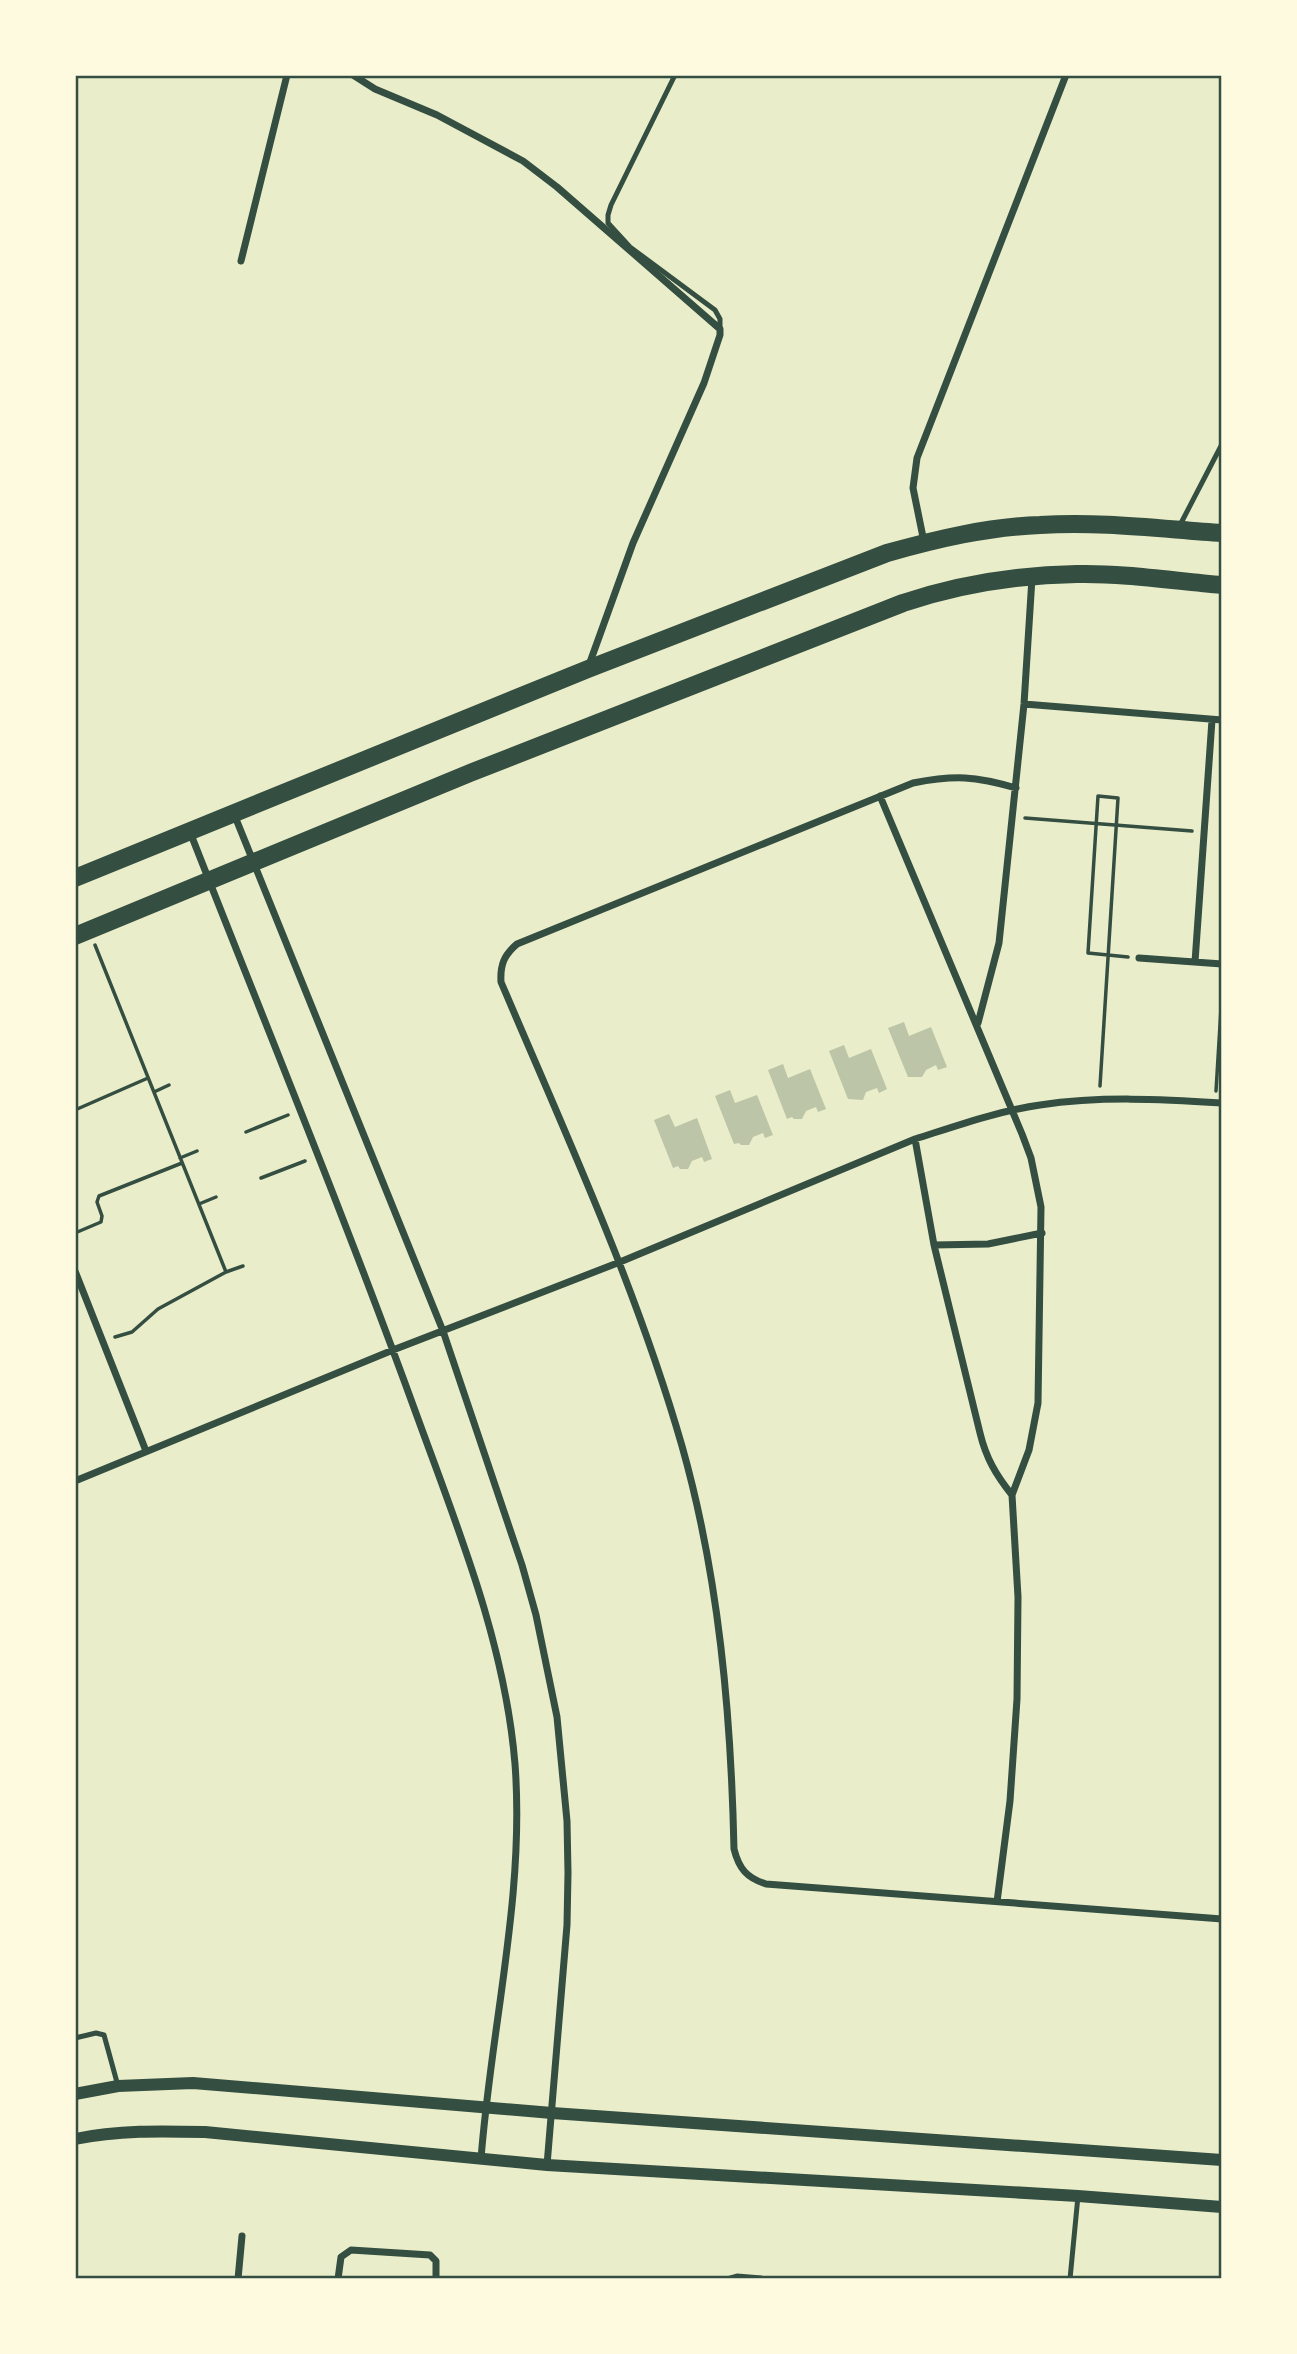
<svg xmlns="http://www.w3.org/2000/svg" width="1297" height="2354" font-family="'Open Sans',sans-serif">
	<rect width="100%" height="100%" fill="#e9edc9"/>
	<!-- building -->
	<path fill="#bcc5a7" d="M904 1022 909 1036 931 1027 947 1067 938 1070 936 1065 926 1070 922 1077H908L888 1028Z
		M844 1045 849 1058 871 1049 887 1089 879 1093 877 1088 866 1092 863 1100 848 1099 829 1051Z
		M783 1064 788 1078 810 1069 826 1109 818 1112 816 1107 806 1111 802 1119H794L792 1117 787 1119 768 1070Z
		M730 1090 735 1103 757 1095 773 1135 765 1138 763 1133 753 1137 749 1145H741L739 1143 734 1144 715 1096Z
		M669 1114 675 1127 697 1118 712 1159 704 1162 702 1157 692 1161 688 1169H680L678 1166 673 1168 654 1120Z"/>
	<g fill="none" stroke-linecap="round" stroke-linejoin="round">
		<!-- path -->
		<path stroke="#344e41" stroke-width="3.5" d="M1025 818 1192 831
			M95 945 226 1272 243 1266
			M1100 1086 1118 798 1098 796 1088 953 1128 957
			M1216 1091 1222 992
			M154 1092 169 1085
			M75 1110 148 1078
			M246 1132 288 1115
			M180 1158 197 1151
			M261 1178 305 1161
			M199 1204 216 1197
			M75 1233 101 1222 102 1216 97 1202 99 1196 182 1163
			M115 1337 132 1332 158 1309 226 1272"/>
		<!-- service -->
		<path stroke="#344e41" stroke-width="5" d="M675 75 611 205 608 215V223L630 247 715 310 720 319V329
			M1179 527 1222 444
			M75 2038 96 2033 104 2035 118 2086
			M1070 2279 1078 2196"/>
		<!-- minor -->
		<path stroke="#344e41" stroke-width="7" d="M353 75 375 89 437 115 523 161 557 187 720 329V335L704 383 633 543 589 665
			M241 261 287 75
			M924 542 913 488 917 458 1066 75
			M1024 704 1222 720
			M1016 788C975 776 955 775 913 783L517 944C504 955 500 965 501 982 566 1135 636 1286 682 1446 719 1577 731 1714 734 1849 739 1869 747 1878 766 1884L1222 1919
			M880 796 1022 1134 1031 1158 1041 1207 1038 1403 1029 1450 1012 1495 1018 1597 1017 1699 1010 1801 997 1902
			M234 814 443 1331 522 1565 536 1615 557 1717 567 1821 568 1873 567 1925 547 2165
			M190 832C266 1026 346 1220 417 1416 458 1529 505 1643 515 1764 525 1896 491 2027 481 2159
			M1139 958 1222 964
			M1195 962 1212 720
			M978 1023 999 943 1024 704 1032 578
			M915 1139 934 1245 980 1433C986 1458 996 1475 1012 1495
			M934 1245 988 1244 1042 1233
			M75 1271 146 1451
			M75 1481 393 1350 620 1262 915 1139C956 1126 998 1111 1040 1105 1100 1096 1161 1099 1222 1103
			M238 2279 242 2236
			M338 2279 341 2257 351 2250 430 2255 436 2261V2279
			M730 2279 737 2277 761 2279"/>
		<!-- tertiary -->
		<path stroke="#344e41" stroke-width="12" d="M75 2094 118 2086 193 2083 552 2113 1222 2160
			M75 2139C118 2130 161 2131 205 2132L547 2165 1078 2196 1222 2207"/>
		<!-- primary -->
		<path stroke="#344e41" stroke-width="18" d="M75 878 588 669 887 553C937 539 987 527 1040 525 1100 521 1161 529 1222 533
			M75 936 470 773 903 603C960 584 1017 575 1077 574 1125 573 1174 581 1222 585"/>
	</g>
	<!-- border -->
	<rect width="1297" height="2354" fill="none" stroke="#fefae0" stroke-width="154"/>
	<rect x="77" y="77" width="1143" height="2200" fill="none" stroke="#344e41" stroke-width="2.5"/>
</svg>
